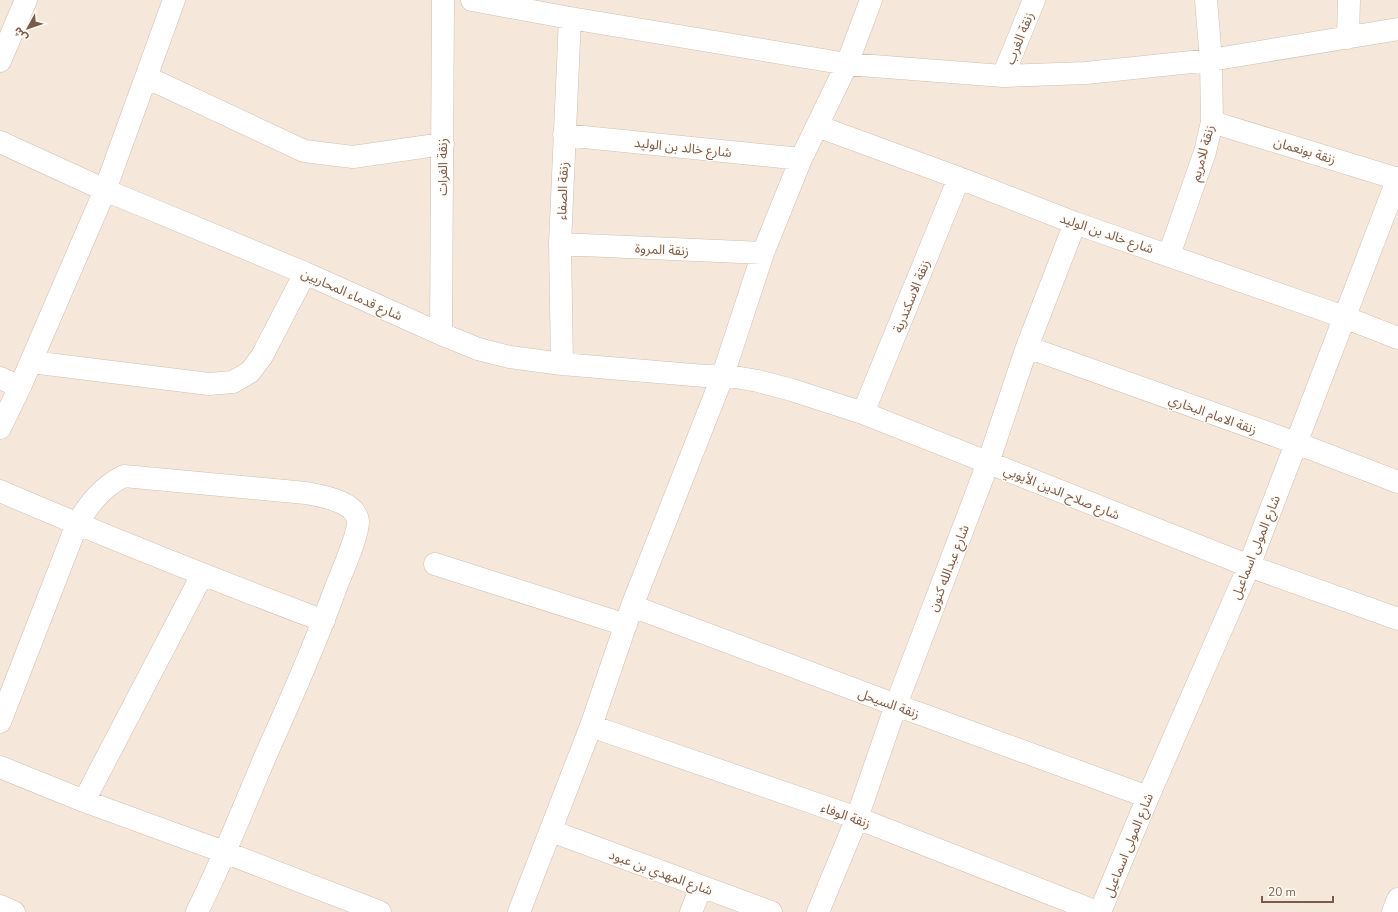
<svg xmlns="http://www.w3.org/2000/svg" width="1398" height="912" font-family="'Nunito Sans','Noto Sans Arabic',sans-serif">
	<rect width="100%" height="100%" fill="#fdf6ec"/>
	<!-- residential -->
	<path fill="#f5e8da" d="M0 0H1398V912H0Z"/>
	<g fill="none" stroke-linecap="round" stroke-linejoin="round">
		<!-- street casing -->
		<g stroke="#d1beb0" stroke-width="23">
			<path id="street" d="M472 0 570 18 847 64 1003 76 1086 73 1211 60 1398 29
				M1348 38 1349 0
				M0 61 26 0
				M1003 76 1034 0
				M146 77 304 151 353 157 443 144
				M1212 122 1398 179
				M817 126 959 178 1075 223 1344 317 1398 338
				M564 135 801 159
				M0 142 105 190 305 273 441 334 478 349 510 357 562 364 705 376 723 375 758 381 792 390 863 413 1249 566 1398 619
				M560 244 763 253
				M1169 255 1205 152 1212 122 1211 60 1206 0
				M441 334 443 0
				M1027 347 1296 443 1398 482
				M31 362 209 384 233 382 250 372 262 356 305 273
				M562 364 560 244 570 18
				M0 378 20 387
				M863 413 959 178
				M0 428 20 387 105 190 174 0
				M0 491C107 537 215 580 324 621
				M435 564 626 625
				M632 606 896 705 1148 797
				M0 722 77 524C89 504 102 487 124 476L306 493C321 496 357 501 358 522 358 536 342 572 336 587 315 645 290 701 265 757 243 809 222 862 197 912
				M591 726 857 818 1097 912
				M0 767 84 801 224 852 380 912
				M84 801 202 575
				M551 831 771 912
				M0 906 14 912
				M519 912 591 726 632 606 723 375 763 253 801 159 847 64 871 0
				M691 912 701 887
				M818 912 857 818 896 705 988 463 1027 347 1075 223
				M1100 912 1148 797 1249 566 1398 178
				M1393 912 1398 899"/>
		</g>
		<!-- street -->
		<use href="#street" stroke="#fff" stroke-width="22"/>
	</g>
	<g text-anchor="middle" stroke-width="3" stroke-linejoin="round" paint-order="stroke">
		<!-- street labels -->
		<g font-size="13" fill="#7a5c4d" stroke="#fffaf3">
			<text transform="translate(1019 38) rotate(-68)" y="5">زنقة الغرب</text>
			<text transform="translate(683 147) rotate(6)" y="5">شارع خالد بن الوليد</text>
			<text transform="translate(1305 150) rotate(17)" y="5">زنقة بونعمان</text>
			<text transform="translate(1202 153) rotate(-75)" y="5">زنقة للامريم</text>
			<text transform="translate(442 167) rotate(-90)" y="5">زنقة الفرات</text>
			<text transform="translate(562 191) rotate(-88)" y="5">زنقة الصفاء</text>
			<text transform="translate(1107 233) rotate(19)" y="5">شارع خالد بن الوليد</text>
			<text transform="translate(662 249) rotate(3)" y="5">زنقة المروة</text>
			<text transform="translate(352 294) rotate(24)" y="5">شارع قدماء المحاربين</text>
			<text transform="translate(911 296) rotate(-68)" y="5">زنقة الاسكندرية</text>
			<text transform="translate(1213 414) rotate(20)" y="5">زنقة الامام البخاري</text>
			<text transform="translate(1062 492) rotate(22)" y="5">شارع صلاح الدين الأيوبي</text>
			<text transform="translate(1255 547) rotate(-68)" y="5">شارع المولى اسماعيل</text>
			<text transform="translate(948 568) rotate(-69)" y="5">شارع عبدالله كنون</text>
			<text transform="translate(889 703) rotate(20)" y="5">زنقة السيحل</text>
			<text transform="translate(846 815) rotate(20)" y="5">زنقة الوفاء</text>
			<text transform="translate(1128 845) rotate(-68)" y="5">شارع المولى اسماعيل</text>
			<text transform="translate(661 872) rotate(20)" y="5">شارع المهدي بن عبود</text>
		</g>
	</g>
	<!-- north arrow -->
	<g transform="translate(28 28) rotate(230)" stroke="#fffaf3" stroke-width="3" paint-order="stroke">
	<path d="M0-3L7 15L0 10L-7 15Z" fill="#7a5c4d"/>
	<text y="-6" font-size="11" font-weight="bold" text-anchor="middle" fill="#7a5c4d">ش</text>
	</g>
	<!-- scale -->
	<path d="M1262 896v6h71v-6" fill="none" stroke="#7a5c4d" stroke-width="2"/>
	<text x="1268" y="896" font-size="12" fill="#7a5c4d" stroke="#fffaf3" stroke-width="3" paint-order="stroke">20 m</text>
</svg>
